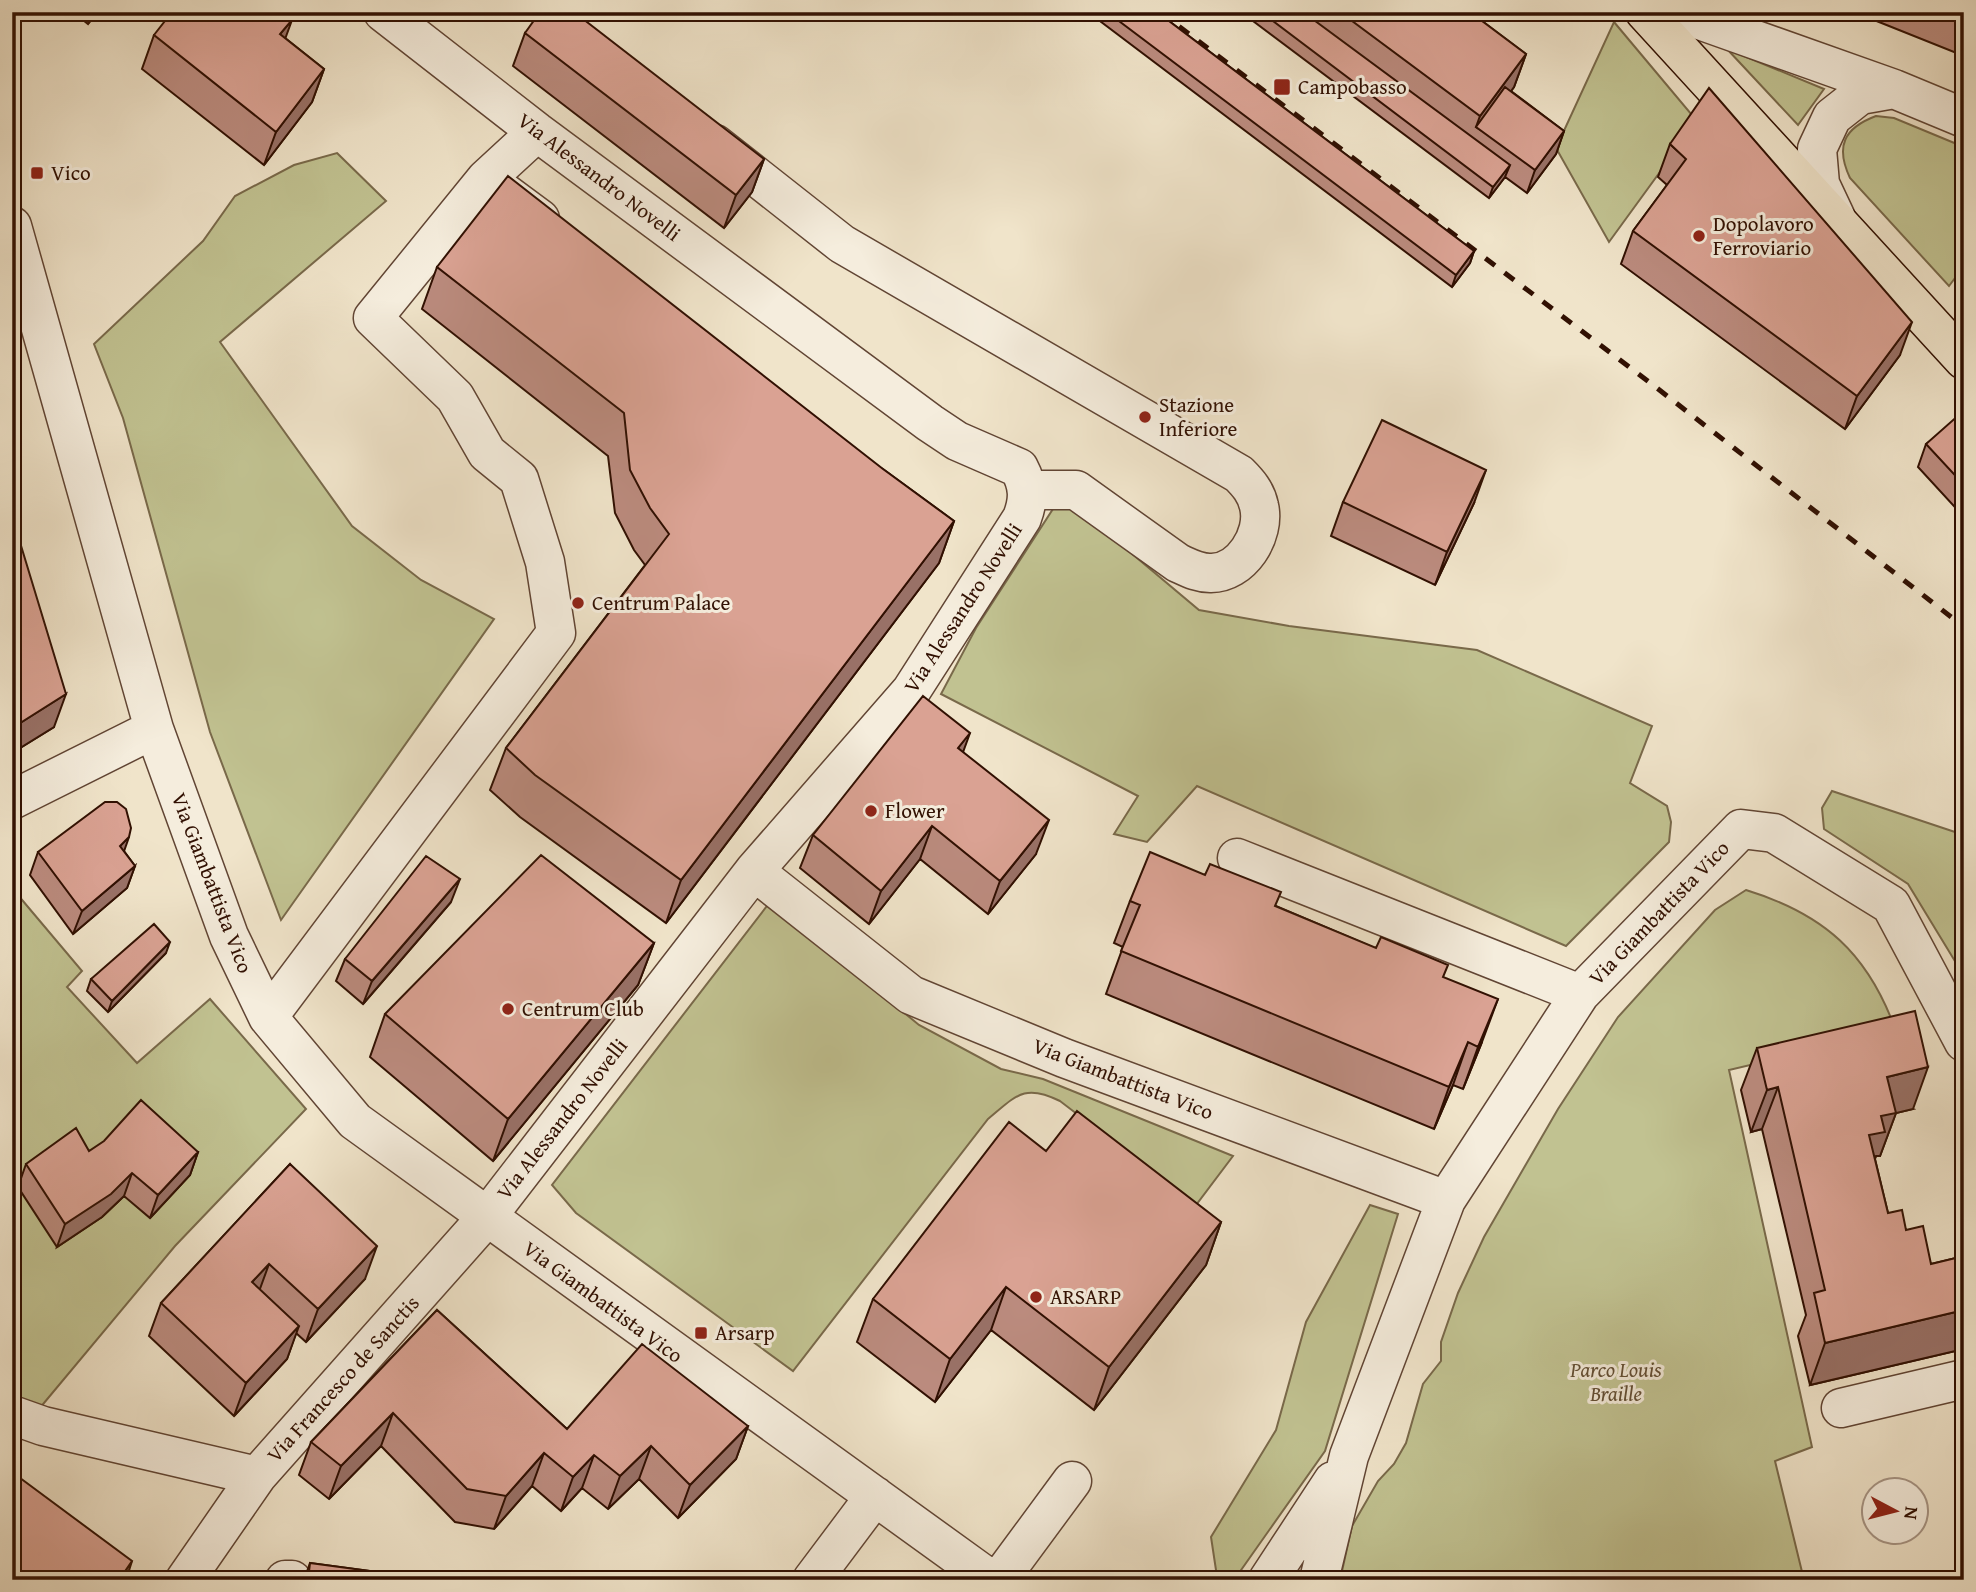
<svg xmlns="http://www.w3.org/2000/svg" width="1976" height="1592" font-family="'Gentium Book Plus',serif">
	<rect width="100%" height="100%" fill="#f0e4ca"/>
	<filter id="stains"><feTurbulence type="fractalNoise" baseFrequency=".00286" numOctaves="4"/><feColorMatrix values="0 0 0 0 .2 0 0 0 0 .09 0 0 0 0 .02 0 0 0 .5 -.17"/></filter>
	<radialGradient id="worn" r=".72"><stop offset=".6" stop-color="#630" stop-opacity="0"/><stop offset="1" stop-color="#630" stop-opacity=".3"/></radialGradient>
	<!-- green -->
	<path fill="#c1c291" stroke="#79694a" stroke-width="2" fill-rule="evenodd" d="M1614 22 1697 121 1609 242 1556 148Z
		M1727 49 1824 89 1798 125Z
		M1876 116 1894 118 1964 147V266L1949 286 1850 178C1835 146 1844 128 1876 116Z
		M337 153 386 201 220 342 352 526 421 580 494 619 281 920 210 732 123 418 94 344 203 241 235 196 294 165Z
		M1062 495 1199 610 1289 626 1477 650 1652 726 1630 783 1667 806 1671 822 1669 842 1566 946 1197 786 1147 842 1114 834 1138 796 941 694 976 628Z
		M1832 791 1964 835V976L1908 884 1824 829 1822 808Z
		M12 888 82 971 67 987 137 1063 210 999 306 1109 175 1246 39 1409 12 1399ZM95 1164 124 1196 102 1217Z
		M1746 890C1824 914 1868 953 1896 1031L1729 1070 1812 1447 1775 1461 1804 1580H1340L1352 1526 1378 1481 1394 1464 1406 1443 1423 1384 1441 1361V1342L1458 1293 1484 1237 1558 1109 1618 1017 1715 910Z
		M770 902 919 1025 1001 1069 1043 1079 1233 1156 1196 1205 1060 1101C1024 1083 1016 1096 988 1119L793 1371 576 1213 552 1185Z
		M1370 1205 1398 1214 1325 1451 1234 1580H1207L1216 1570 1211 1537 1276 1430 1306 1322Z"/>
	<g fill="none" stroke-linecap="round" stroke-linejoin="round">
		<!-- minor casing -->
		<g stroke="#614534" stroke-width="41">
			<path id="minor" d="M1677 12 1894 89 1964 118
				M715 144 842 244 1239 474C1248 483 1256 492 1259 506 1266 535 1241 574 1210 573 1198 573 1189 568 1178 563L1076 490H1028
				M486 179 537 132
				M1836 218 1820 184 1817 149 1832 117 1860 95 1894 89
				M12 226 154 729 229 936 268 1017 355 1121 991 1580
				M12 800 154 729
				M1237 858 1580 994
				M754 871 911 995 1064 1058 1446 1200
				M268 1017 556 633 545 562 519 479 487 453 455 397 373 318 486 179 540 219
				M1841 1408 1964 1379
				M12 1415 43 1426 257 1476 486 1218 754 871 911 691 1022 518C1029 499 1029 487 1019 468L957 441 930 423 537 132 383 12
				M185 1580 257 1476
				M285 1580H292
				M812 1580 875 1496
				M999 1580 1072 1481
				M1268 1580 1333 1481
				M1319 1580 1349 1456 1446 1200 1580 994 1741 829 1774 833 1891 905 1964 1042"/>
		</g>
		<!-- major casing -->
		<g stroke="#311002" stroke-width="41">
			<path id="major" d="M1645 12 1964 360"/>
		</g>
		<!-- minor -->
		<use href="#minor" stroke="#f5eddd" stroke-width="38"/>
		<!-- major -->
		<use href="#major" stroke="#f0e4ca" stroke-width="38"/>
		<!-- rail -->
		<path stroke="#311002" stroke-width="5" stroke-dasharray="12 12" stroke-linecap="butt" d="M1160 12 1653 385 1964 627"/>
	</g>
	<!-- wall -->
	<path fill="#bb8b7e" stroke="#311002" stroke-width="2" d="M73 12H97L88 24Z
		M1088 12H1157L1474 251 1470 263 1452 287Z
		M1241 12H1470L1526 54 1514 87 1511 91 1564 131 1556 154 1527 193 1505 177 1489 198Z
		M1854 12H1964V56Z
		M525 33 764 159 752 192 724 228 513 66Z
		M154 35 285 38 324 69 312 102 264 165 142 69Z
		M1670 144 1900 355 1845 429 1621 264 1633 231 1667 185 1658 177Z
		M437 267 883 469 954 521 939 563 666 923 520 817 490 790 506 748 645 565 634 550 615 513 608 456 422 309Z
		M1964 416V517L1918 467 1926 444Z
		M1343 502 1474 503 1435 585 1331 536Z
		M12 516 54 727 12 753Z
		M963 752 1036 854 988 914 920 859 869 924 800 868 813 835Z
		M124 851 135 866 127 888 73 934 30 875 38 852Z
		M1130 901 1276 906 1443 977 1482 1042 1463 1089 1453 1085 1434 1129 1106 994 1123 947 1114 943Z
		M451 902 363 1004 336 981 345 959Z
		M654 943 638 985 493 1161 370 1057 385 1014Z
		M166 953 108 1012 87 991 91 979Z
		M1757 1048 1913 1109 1896 1113 1880 1156H1876L1875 1159 1888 1213 1906 1230 1931 1264 1964 1256V1349L1810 1385 1798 1336 1806 1315 1762 1129 1751 1132 1741 1090Z
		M89 1151 198 1152 190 1175 150 1218 124 1196 102 1217 57 1247 18 1187 26 1164Z
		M1046 1151 1221 1222 1206 1265 1094 1410 991 1330 935 1402 857 1342 873 1299Z
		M290 1164 365 1279 306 1342 296 1333 287 1359 234 1416 149 1336 161 1303Z
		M437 1310 567 1429 748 1426 736 1459 678 1518 639 1479 608 1509 582 1488 561 1511 532 1486 494 1529 455 1522 381 1446 329 1499 299 1475 311 1442Z
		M12 1472 126 1580H12Z
		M310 1563 437 1580H304Z"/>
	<!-- shaded-wall -->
	<path fill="#997167" stroke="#311002" stroke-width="2" d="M93 12H97L88 24Z
		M292 20 280 53V34Z
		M1526 54 1514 87 1482 131 1476 127 1480 116Z
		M324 69 312 102 264 165 276 132Z
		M1564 131 1556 154 1527 193 1535 170Z
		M764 159 752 192 724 228 736 195Z
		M1510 165 1505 177 1489 198 1493 187Z
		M1474 251 1470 263 1452 287 1456 275Z
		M1912 322 1900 355 1845 429 1857 396Z
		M1486 470 1474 503 1435 585 1447 552Z
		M954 521 939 563 666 923 681 880Z
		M66 694 54 727 12 753V737L17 725Z
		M970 733 958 766V748Z
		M1049 820 1036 854 988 914 1000 881Z
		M932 826 920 859 869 924 881 891Z
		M129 837 121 860 120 846Z
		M135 866 127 888 73 934 82 911Z
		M460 879 451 902 363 1004 372 981Z
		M170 942 166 953 108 1012 112 1001Z
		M654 943 638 985 493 1161 508 1119Z
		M1498 999 1482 1042 1463 1089 1478 1047Z
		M1468 1042 1453 1085 1434 1129 1449 1087Z
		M1928 1067 1913 1109 1896 1113 1880 1156H1876L1869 1174 1854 1178 1887 1077Z
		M1778 1087 1762 1129 1751 1132 1767 1090Z
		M198 1152 190 1175 150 1218 158 1195Z
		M132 1173 124 1196 102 1217 57 1247 65 1224Z
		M1221 1222 1206 1265 1094 1410 1109 1367Z
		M377 1246 365 1279 306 1342 318 1309Z
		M269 1264 257 1297 252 1282Z
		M1006 1287 991 1330 935 1402 950 1359Z
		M1964 1310V1349L1810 1385 1825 1343Z
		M299 1326 287 1359 234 1416 246 1383Z
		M393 1413 381 1446 329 1499 341 1466Z
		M748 1426 736 1459 678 1518 690 1485Z
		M651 1446 639 1479 608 1509 620 1476Z
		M544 1453 532 1486 494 1529 506 1496Z
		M594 1455 582 1488 561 1511 573 1477Z
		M132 1561 126 1580H119Z"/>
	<!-- building -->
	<path fill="#daa293" stroke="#311002" stroke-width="2" d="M172 12H282L292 20 280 34 324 69 276 132 154 35Z
		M540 12H574L764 159 736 195 525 33Z
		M1107 12H1157L1474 251 1456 275Z
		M1261 12H1303L1510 165 1493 187Z
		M1340 12H1470L1526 54 1480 116Z
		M1505 87 1564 131 1535 170 1476 127Z
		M1709 88 1912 322 1857 396 1633 231 1686 159 1670 144Z
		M508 176 883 469 954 521 681 880 535 775 506 748 669 534 650 508 630 470 624 413 437 267Z
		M1961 413 1964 416V485L1926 444Z
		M1382 420 1486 470 1447 552 1343 502Z
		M12 516 66 694 17 725 12 720Z
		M923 696 970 733 958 748 1049 820 1000 881 932 826 881 891 813 835Z
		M105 802H117L126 809 131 828 129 837 120 846 135 866 82 911 38 852Z
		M1150 852 1205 875 1210 864 1281 892 1275 906 1376 948 1381 937 1448 965 1443 977 1498 999 1478 1047 1468 1042 1449 1087 1121 951 1140 905 1130 901Z
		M541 855 654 943 508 1119 385 1014Z
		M426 856 460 879 372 981 345 959Z
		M154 924 170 942 112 1001 91 979Z
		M1915 1011 1928 1067 1887 1077 1896 1113 1881 1116 1885 1132 1869 1135 1888 1213 1902 1210 1906 1230 1923 1226 1931 1264 1964 1256V1310L1825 1343 1814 1293 1825 1290 1778 1087 1767 1090 1757 1048Z
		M141 1100 198 1152 158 1195 132 1173 111 1194 65 1224 26 1164 76 1128 89 1151 104 1141Z
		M1077 1111 1221 1222 1109 1367 1006 1287 950 1359 873 1299 1009 1122 1046 1151Z
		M290 1164 377 1246 318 1309 269 1264 252 1282 299 1326 246 1383 161 1303Z
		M437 1310 567 1429 642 1344 748 1426 690 1485 651 1446 620 1476 594 1455 573 1477 544 1453 506 1496 467 1489 393 1413 341 1466 311 1442Z
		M12 1472 132 1561 119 1580H30L12 1566Z
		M310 1563 437 1580H308Z"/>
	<!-- markers -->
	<g fill="#8f2418" stroke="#f5eddd" stroke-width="2.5">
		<rect x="1273" y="78" width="18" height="18" rx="3.5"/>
		<rect x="30" y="166" width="14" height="14" rx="3.5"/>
		<circle cx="1699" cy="236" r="7"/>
		<circle cx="1145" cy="417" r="7"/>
		<circle cx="578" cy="603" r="7"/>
		<circle cx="871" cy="811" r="7"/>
		<circle cx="508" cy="1009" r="7"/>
		<circle cx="1036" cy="1297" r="7"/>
		<rect x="694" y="1326" width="14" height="14" rx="3.5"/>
	</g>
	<g text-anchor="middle" stroke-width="6" stroke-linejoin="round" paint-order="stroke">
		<!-- poi labels -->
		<g font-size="21" fill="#311002" stroke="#f5eddd" text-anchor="start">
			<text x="1298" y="94">Campobasso</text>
			<text x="51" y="180">Vico</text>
			<text x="1713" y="231">Dopolavoro<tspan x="1713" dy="24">Ferroviario</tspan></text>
			<text x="1159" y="412">Stazione<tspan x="1159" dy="24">Inferiore</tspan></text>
			<text x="592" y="610">Centrum Palace</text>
			<text x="885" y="818">Flower</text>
			<text x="522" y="1016">Centrum Club</text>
			<text x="1050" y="1304">ARSARP</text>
			<text x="715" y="1340">Arsarp</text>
		</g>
		<!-- street labels -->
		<g font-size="21" fill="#311002" stroke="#f5eddd">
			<text transform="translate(599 177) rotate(37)" y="7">Via Alessandro Novelli</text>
			<text transform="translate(963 608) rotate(-57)" y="7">Via Alessandro Novelli</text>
			<text transform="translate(212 883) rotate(69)" y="7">Via Giambattista Vico</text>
			<text transform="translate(1659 913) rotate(-46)" y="7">Via Giambattista Vico</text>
			<text transform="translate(1123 1079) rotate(21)" y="7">Via Giambattista Vico</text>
			<text transform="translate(562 1119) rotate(-52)" y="7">Via Alessandro Novelli</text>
			<text transform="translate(603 1302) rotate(36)" y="7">Via Giambattista Vico</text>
			<text transform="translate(343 1379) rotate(-48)" y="7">Via Francesco de Sanctis</text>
		</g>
		<!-- park labels -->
		<g font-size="21" font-style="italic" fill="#634e34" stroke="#f5eddd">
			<text x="1616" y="1377">Parco Louis<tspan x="1616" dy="24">Braille</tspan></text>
		</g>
	</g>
	<!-- margin -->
	<rect width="1976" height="1592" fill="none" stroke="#f0e4ca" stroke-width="42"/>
	<rect x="14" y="14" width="1948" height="1564" fill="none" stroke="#311002" stroke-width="3.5"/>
	<rect x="21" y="21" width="1934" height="1550" fill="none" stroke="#311002" stroke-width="2"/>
	<!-- north arrow -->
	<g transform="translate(1895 1511) rotate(97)"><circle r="33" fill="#f5eddd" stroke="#a79585" stroke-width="2"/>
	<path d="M0-5L12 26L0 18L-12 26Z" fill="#8f2418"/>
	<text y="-10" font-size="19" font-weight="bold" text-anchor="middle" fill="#311002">N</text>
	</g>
	<rect width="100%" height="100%" filter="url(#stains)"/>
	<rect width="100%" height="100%" fill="url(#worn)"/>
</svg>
